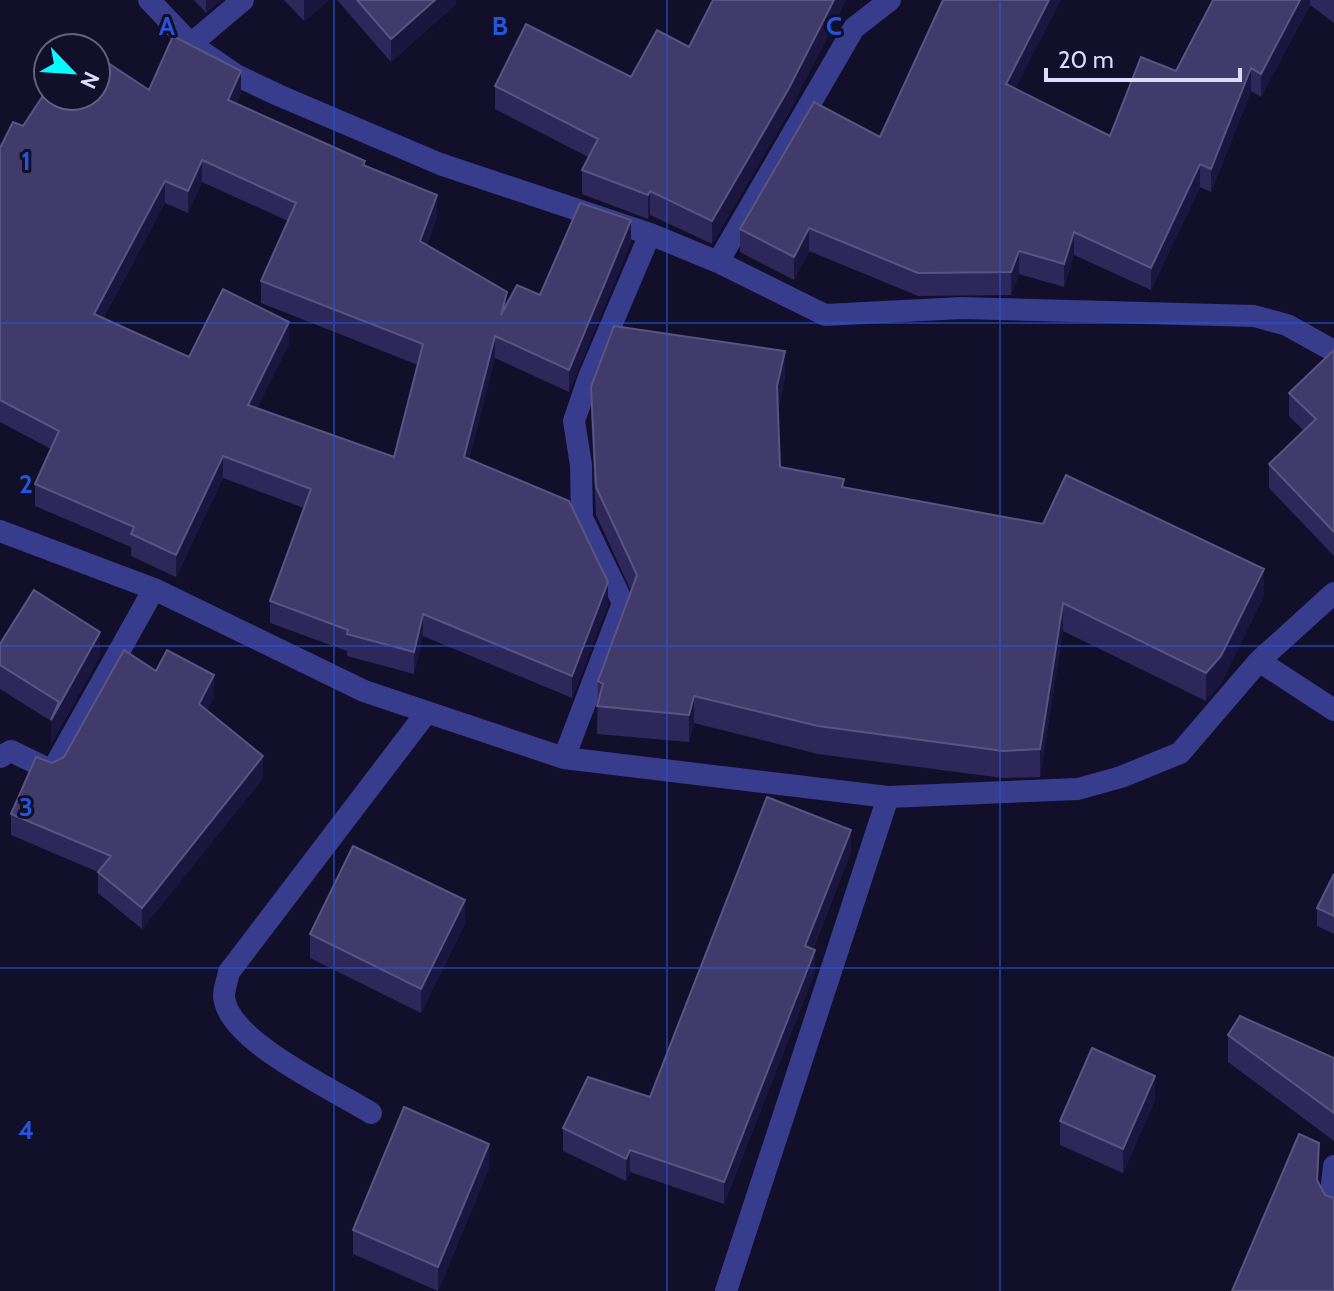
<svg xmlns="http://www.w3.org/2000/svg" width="1334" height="1291" font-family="Cabin,sans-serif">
	<rect width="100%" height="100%" fill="#120f2b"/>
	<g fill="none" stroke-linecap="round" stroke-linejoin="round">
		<!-- minor -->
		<path stroke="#383c8d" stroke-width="22" d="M149 0 191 44 236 75 278 95 440 164 650 234 718 262 825 315 961 308 1254 316 1287 325 1334 351
			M191 44 243 0
			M718 262 854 28 890 0
			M0 531 154 589 364 691 564 758 888 797 1078 789 1121 777 1180 753 1259 661 1334 593
			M1259 661 1334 710
			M0 757 11 751 52 771 154 589
			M564 758 623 603 582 518 581 465 574 421 589 377 650 234
			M371 1113C334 1090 235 1044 225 1002 222 994 227 981 229 972L427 712
			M1334 1166 1330 1203 1334 1212
			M726 1291 888 797"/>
	</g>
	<!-- wall -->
	<path fill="#2e2759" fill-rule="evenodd" d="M194 0H221L206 13Z
		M284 0H329L304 21Z
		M337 0H456V4L391 62Z
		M713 0H846L789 112 712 244 650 215 648 219 582 194V170L588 157 495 109V86L631 77 689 47Z
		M1213 0H1334V23L1310 5 1261 97 1251 91 1211 192 1200 187 1151 290 1074 255 1064 287 1019 274 1011 295 918 296 809 251 794 280 740 252V229L880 137 1015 88 1110 136 1176 71Z
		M149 90 241 93 236 104 365 166 437 217 427 245 507 304 540 295 631 242 569 392 495 358 469 459 608 604 572 698 423 636 414 674 347 656V651L270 623V601L304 508 223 478 176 577 131 556V547L35 506V484L51 449 0 422V148L23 126ZM202 182 288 221 261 281V303L418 365 394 457 257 408 289 344 189 357 103 319 165 203 188 213Z
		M1334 350V556L1269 488V464L1304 431 1289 416V393Z
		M785 378 778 409 780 467 844 487 1264 596 1221 683 1206 701 1063 631 1040 777 1003 778 818 754 694 723 689 742 597 734 598 681 631 591 596 515 591 415V387Z
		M0 644 100 656 51 744V721L0 689Z
		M156 671 214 697 207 710 263 778 142 929 98 893V872L11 835V814L52 763 64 757Z
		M851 852 813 949 815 972 724 1204 630 1172 626 1181 563 1151V1128L650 1097Z
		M1334 874V934L1317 926V908Z
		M465 924 421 1013 310 958V934Z
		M1228 1035 1334 1058V1141L1228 1062Z
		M1155 1100 1123 1173 1060 1145V1121Z
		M489 1168 438 1291 353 1254V1230Z"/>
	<!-- shaded-wall -->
	<path fill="#1b163f" d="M206 0H221L206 13Z
		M304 0H329L304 21Z
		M435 0H456V4L391 62V39Z
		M834 0H846L789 112 712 244V221Z
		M1049 0H1061L1006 107V84Z
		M1300 0H1310V5L1261 97V74Z
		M1251 68V91L1211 192V169Z
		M241 71V93L228 122V100Z
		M202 160V182L188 213V191Z
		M1200 164V187L1151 290V268Z
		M165 181V203L94 336V314Z
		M650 191V215L648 219V195Z
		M437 195V217L420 263V241Z
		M631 220V242L569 392V370Z
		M809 228V251L794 280V257Z
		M1074 232V255L1064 287V264Z
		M1019 251V274L1011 295V272Z
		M289 322V344L248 427V405Z
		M495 336V358L464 479V457Z
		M785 351V378L777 413V386Z
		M223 456V478L176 577V555Z
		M1264 569V596L1221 683 1206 701V673Z
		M608 582V604L572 698V676Z
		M1063 603V631L1040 777V749Z
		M423 614V636L414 674V652Z
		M100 632V656L51 744V720Z
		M214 675V697L199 725V704Z
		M694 696V723L689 742V715Z
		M263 756V778L142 929V908Z
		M851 830V852L805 968V946Z
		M465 900V924L421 1013V989Z
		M815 950V972L724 1204V1182Z
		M1155 1076V1100L1123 1173V1149Z
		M1319 1143V1170L1317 1208V1180Z
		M489 1144V1168L438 1291V1267Z
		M630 1150V1172L626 1181V1159Z"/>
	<!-- building -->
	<path fill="#413b6b" stroke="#595482" stroke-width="2" fill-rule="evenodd" d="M357 0H435L391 39Z
		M713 0H834L789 88 712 221 650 191 648 195 582 170 598 139 495 86 526 24 631 77 657 30 689 47Z
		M943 0H1049L1006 84 1110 136 1141 57 1176 71 1213 0H1300L1261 74 1251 68 1211 169 1200 164 1151 268 1074 232 1064 264 1019 251 1011 272 918 273 809 228 794 257 740 229 814 102 880 137Z
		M173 36 241 71 228 100 365 161 363 165 437 195 420 241 507 292 501 315 517 285 540 295 580 203 631 220 569 370 495 336 464 457 569 501 608 582 572 676 423 614 414 652 347 634 348 630 270 601 311 489 223 456 176 555 131 534 134 527 35 484 59 431 0 400V148L13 122 23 126 48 88V96H96V55L149 90ZM202 160 296 203 261 281 423 344 394 457 248 405 289 322 223 289 189 357 94 314 165 181 188 191Z
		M78 43 85 48H74Z
		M614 326 785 351 777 386 780 467 844 479 842 487 1043 524 1066 475 1264 569 1221 656 1206 673 1063 603 1040 749 1003 751 818 726 694 696 689 715 597 706 603 684 598 681 637 575 596 487 591 387Z
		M1334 350V532L1269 464 1316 419 1289 393Z
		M34 590 100 632 51 720 59 702 0 665V644Z
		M124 650 156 671 167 650 214 675 199 704 263 756 142 908 98 872 111 856 11 814 36 757 52 763 64 757Z
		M767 797 851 830 805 946 815 950 724 1182 630 1150 626 1159 563 1128 588 1077 650 1097Z
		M353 846 465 900 421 989 310 934Z
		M1334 874V916L1317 908Z
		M1240 1016 1334 1058V1113L1228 1035Z
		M1092 1048 1155 1076 1123 1149 1060 1121Z
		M404 1107 489 1144 438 1267 353 1230Z
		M1299 1134 1319 1143 1317 1180 1325 1195 1334 1198V1291H1232Z"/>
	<!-- grid -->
	<path fill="none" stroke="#2655da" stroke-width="2" stroke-opacity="0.55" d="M334 0V1291M667 0V1291M1000 0V1291M0 323H1334M0 646H1334M0 968H1334"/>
	<g font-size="26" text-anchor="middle" font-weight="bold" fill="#2655da" stroke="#120f2b" stroke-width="6" stroke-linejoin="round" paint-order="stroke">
		<text x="167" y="35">A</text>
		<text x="500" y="35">B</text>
		<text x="834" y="35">C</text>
		<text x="26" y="170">1</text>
		<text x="26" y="493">2</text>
		<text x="26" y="816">3</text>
		<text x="26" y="1139">4</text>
	</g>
	<!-- north arrow -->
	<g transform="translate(72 72) rotate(115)"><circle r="38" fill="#120f2b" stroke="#626080" stroke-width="2"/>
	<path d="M0-6L14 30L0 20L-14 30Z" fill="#06faff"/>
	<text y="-12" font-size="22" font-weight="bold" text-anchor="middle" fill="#dbdaff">N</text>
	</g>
	<!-- scale -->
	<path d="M1046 68v12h194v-12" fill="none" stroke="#dbdaff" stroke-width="4"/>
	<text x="1058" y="68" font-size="24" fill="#dbdaff" stroke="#120f2b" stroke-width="6" paint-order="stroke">20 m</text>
</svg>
